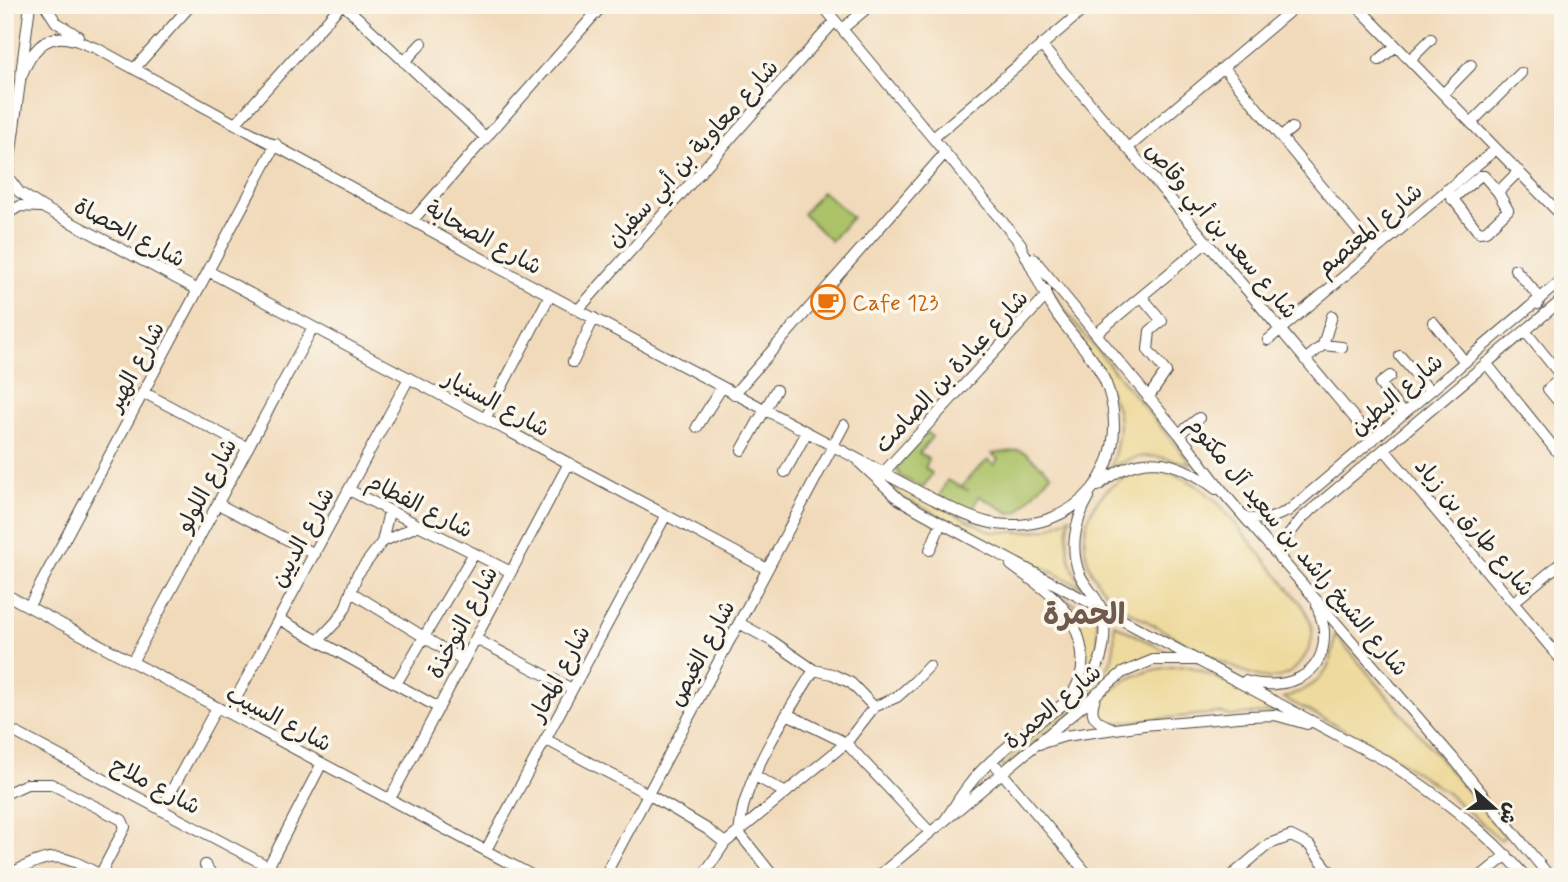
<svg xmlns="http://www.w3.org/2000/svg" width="1568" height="882" font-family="Mynerve,'Playpen Sans Arabic',sans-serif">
	<rect width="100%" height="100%" fill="#fbf7ec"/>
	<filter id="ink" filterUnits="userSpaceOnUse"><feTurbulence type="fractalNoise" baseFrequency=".0143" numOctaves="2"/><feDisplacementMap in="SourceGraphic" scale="14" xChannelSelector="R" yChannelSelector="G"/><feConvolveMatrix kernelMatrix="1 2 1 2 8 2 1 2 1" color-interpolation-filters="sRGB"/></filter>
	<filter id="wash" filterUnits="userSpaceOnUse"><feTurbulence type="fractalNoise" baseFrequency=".00686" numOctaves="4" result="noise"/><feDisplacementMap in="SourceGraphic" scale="28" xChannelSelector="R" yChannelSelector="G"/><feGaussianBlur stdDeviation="1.57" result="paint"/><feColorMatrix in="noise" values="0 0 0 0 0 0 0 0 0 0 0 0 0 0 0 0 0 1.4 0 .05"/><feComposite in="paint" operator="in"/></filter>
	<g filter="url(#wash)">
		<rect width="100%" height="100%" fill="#f1daba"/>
		<!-- green -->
		<path fill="#acc267" stroke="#6c7649" stroke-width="2" d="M822 191 852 217 831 241 803 214Z
			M927 432 932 437 919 453 929 459 925 468 932 473 923 488 901 477 896 468Z
			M1019 450 1026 453 1051 474 1018 512 1010 513 979 496 971 513 939 497 947 480 969 491 962 487 971 475 988 460 994 465 998 459 992 454Z"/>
		<!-- sand -->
		<path fill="#eeda9e" stroke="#8c8264" stroke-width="2" d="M1053 293 1073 321 1191 464C1161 456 1138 450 1111 468 1115 451 1121 433 1118 414 1112 382 1068 327 1048 297Z
			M1147 470C1180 472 1195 482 1219 504L1299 601C1312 619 1318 636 1305 656 1297 669 1287 678 1271 678 1242 679 1155 625 1125 609 1064 569 1073 487 1147 470Z
			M886 480 992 532H1024L1048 529 1070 517C1064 543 1068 564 1082 587L902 497Z
			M1058 595 1096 616C1101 644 1099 656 1081 678 1084 638 1086 626 1058 595Z
			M1114 624 1171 654 1137 662 1003 767 1000 763C1024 743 1102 687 1111 661 1115 649 1115 637 1114 624Z
			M1335 634 1505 836 1501 840 1447 793 1387 752 1284 698C1319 686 1333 673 1335 634Z
			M1187 666 1200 670 1283 711 1231 716 1218 713 1114 723H1104L1098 719 1097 707C1119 676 1151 667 1187 666Z"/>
	</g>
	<g filter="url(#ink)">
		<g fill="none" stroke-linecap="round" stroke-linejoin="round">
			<!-- minor casing -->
			<g stroke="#494540" stroke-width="12">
				<path id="minor" d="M45 5 56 22 78 36
					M344 5 486 138
					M822 5 1021 244
					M1356 5 1563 217
					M842 29 871 5
					M5 39 10 5
					M1041 45 1373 440
					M1379 60 1396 46
					M1410 60 1431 39
					M404 62 422 43
					M1224 68 1374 250
					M134 69 191 5
					M21 77C30 54 45 30 74 40 82 42 88 46 96 48L501 269 927 496C949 507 972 520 996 524 1077 534 1133 467 1108 389 1098 358 1071 337 1054 310 1040 288 1031 263 1017 240
					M1443 94 1471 65
					M236 123 341 5
					M1471 123 1521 73
					M1281 137 1292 128
					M933 138 1089 5
					M1129 147 1297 5
					M8 177 19 192 44 208 198 290
					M1446 190 1477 230 1480 232 1486 231 1508 210 1498 192 1484 176H1480L1452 199
					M1498 192 1519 171
					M5 197 30 5
					M5 215 20 206 40 207
					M413 220 603 5
					M1033 258 1179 434 1227 497 1453 758 1550 877
					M1515 269 1540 298 1538 304
					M208 271 767 569
					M1142 297 1162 321 1150 331 1148 350 1166 372 1148 398
					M578 310 835 21
					M1332 316 1323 345 1342 347
					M1433 322 1465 362
					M1525 331 1562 377 1548 389 1563 407
					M1097 333 1207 242
					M1268 340 1496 149
					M1400 356 1430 391
					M1305 360 1323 345
					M573 362 594 318
					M1486 363 1563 459
					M1390 376 1380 384 1403 414
					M143 392 248 448
					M734 394 945 153
					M485 419 550 295
					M697 427 722 387
					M1179 434 1199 418
					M1384 449 1563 662
					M742 450 776 390
					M860 463 900 500 941 523 1386 761C1437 794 1485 830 1526 877
					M785 472 807 432
					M884 472 1046 296V290
					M1098 486C1139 450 1175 458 1216 489
					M349 490 511 572
					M218 504 315 554
					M1246 519 1271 518 1288 511 1563 279
					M382 542 419 525
					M930 550 941 523
					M1280 559 1287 537 1302 518 1563 299
					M1011 565C1024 575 1039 584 1051 595 1077 618 1093 659 1074 691
					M351 592 463 661
					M5 594 535 877
					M1514 602 1563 561
					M29 606 276 144
					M279 619 439 708
					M739 623 772 641 814 670 832 674 851 683 874 707
					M476 639 572 689
					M318 641 336 622 345 609 357 575 382 542 389 511
					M132 662 313 327
					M1245 681C1283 691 1326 679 1324 632 1324 624 1320 614 1317 606
					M396 684 474 553
					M1097 693C1088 713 1092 721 1112 728
					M228 713 409 378
					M787 714 846 743 930 832
					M5 727 288 877
					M545 739 648 794 707 829 725 843
					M1039 744 1065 736 1144 725 1250 716 1275 715 1307 724
					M992 761 1090 877
					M755 776 786 793
					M5 794 27 784H51L122 820 125 827 99 877
					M390 799 569 463
					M161 810 217 707
					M945 820C953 809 960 796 969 785 984 765 1005 749 1024 733 1048 713 1085 695 1098 665 1105 649 1107 623 1100 606 1095 595 1085 586 1080 575 1069 549 1075 521 1089 497
					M486 850 666 515
					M205 865 214 877
					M5 876C55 852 55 850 104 877
					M263 877 322 763
					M604 877 844 425
					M702 877 725 843 846 743 874 707 897 697 914 682 929 666
					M774 877 739 833C741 822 741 811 745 801 757 759 791 707 814 670
					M877 877 1122 673 1153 660H1199
					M1230 877 1269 844 1291 836 1309 845 1334 877
					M1480 877 1507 855"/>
			</g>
			<!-- minor -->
			<use href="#minor" stroke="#fff" stroke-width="10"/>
		</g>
	</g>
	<!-- icons -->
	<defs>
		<g id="cafe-ring" transform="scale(1.75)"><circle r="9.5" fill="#fbf7ec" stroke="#e8710a" stroke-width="1.5"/><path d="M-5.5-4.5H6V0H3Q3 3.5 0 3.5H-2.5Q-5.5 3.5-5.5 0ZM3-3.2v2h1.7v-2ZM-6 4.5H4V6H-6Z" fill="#e8710a"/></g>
	</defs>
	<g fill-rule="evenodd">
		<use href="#cafe-ring" x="828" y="302"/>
	</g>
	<g text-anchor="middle" stroke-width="7" stroke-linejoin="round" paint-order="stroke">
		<!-- street labels -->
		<g font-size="23" fill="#2b2b2b" stroke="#fbf7ec">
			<text transform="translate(692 153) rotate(-48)" y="8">شارع معاوية بن أبي سفيان</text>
			<text transform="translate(1369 229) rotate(-40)" y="8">شارع المعتصم</text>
			<text transform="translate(1222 230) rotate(50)" y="8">شارع سعد بن أبي وقاص</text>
			<text transform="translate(130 232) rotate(28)" y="8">شارع الحصاة</text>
			<text transform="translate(484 237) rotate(29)" y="8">شارع الصحابة</text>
			<text transform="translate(135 366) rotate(-62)" y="8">شارع الهير</text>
			<text transform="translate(951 371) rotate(-47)" y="8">شارع عبادة بن الصامت</text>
			<text transform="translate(1396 394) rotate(-40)" y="8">شارع البطين</text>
			<text transform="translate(497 403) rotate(28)" y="8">شارع السنيار</text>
			<text transform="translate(206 485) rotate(-62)" y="8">شارع اللولو</text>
			<text transform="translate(420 505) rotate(27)" y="8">شارع الفطام</text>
			<text transform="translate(1475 527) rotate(50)" y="8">شارع طارق بن زياد</text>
			<text transform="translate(302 537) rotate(-62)" y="8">شارع الديين</text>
			<text transform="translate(1298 546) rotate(50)" y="8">شارع الشيخ راشد بن سعيد آل مكتوم</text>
			<text transform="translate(462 622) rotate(-62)" y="8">شارع النوخذة</text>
			<text transform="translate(701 653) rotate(-62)" y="8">شارع الغيص</text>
			<text transform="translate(559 673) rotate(-62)" y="8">شارع المحار</text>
			<text transform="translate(1052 706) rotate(-40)" y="8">شارع الحمرة</text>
			<text transform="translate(279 718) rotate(28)" y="8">شارع السيب</text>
			<text transform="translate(156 785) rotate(28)" y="8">شارع ملاح</text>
		</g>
		<!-- food labels -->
		<g font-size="23" fill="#c56008" stroke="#fbf7ec" text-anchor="start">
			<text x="852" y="310">Cafe 123</text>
		</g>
		<!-- district labels -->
		<g font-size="30" font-weight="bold" fill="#705a4d" stroke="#fbf7ec">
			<text x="1084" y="624">الحمرة</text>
		</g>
	</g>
	<!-- margin -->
	<rect width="1568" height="882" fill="none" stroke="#fbf7ec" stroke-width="28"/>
	<!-- north arrow -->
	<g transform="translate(1494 808) rotate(111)" stroke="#fbf7ec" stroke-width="5" paint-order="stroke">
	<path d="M0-5L12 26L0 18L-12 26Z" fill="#2b2b2b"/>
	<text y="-10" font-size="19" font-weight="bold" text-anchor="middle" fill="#2b2b2b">ش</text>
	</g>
</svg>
